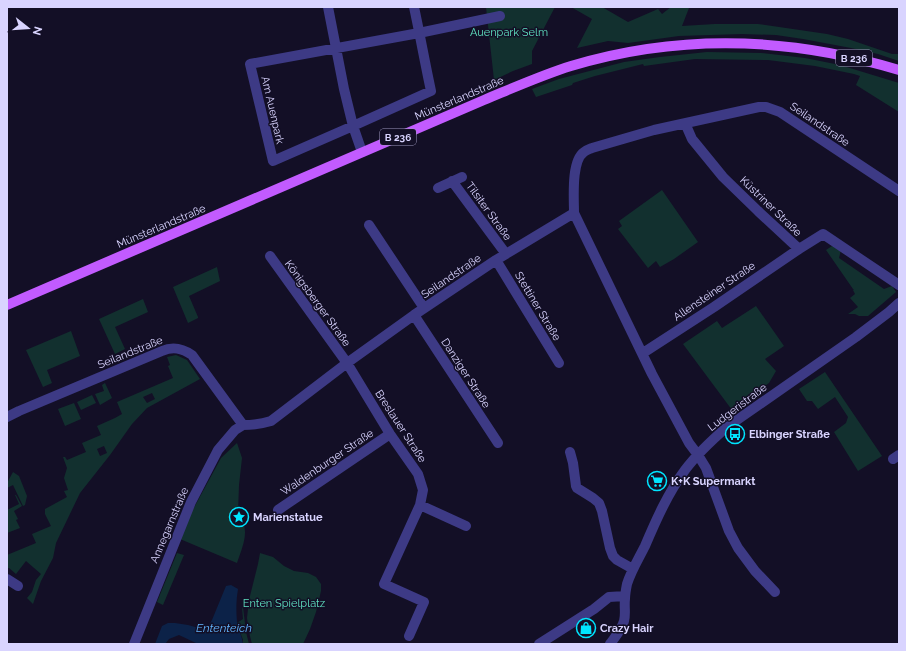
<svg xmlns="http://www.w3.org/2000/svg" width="906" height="651" font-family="Raleway,sans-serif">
	<rect width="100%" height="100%" fill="#130f26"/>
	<!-- green -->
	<path fill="#12302f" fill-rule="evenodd" d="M486 7H555L532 51V64L513 71 494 80Z
		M571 7H602L628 22 658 9 662 14 671 7 689 8 682 26 715 24H758L827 34 848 39 892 54H899V61L878 54 851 48 803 39 776 35 742 34 679 36 628 43 608 41 577 48 592 19Z
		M707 52 761 53 805 58 840 65 899 83V112L856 85 860 76 854 74 815 66 768 60 695 59 644 66 643 64 595 76 573 83 572 85 536 97 532 89 559 79 624 62 660 57Z
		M662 190 698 242 674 259 660 267 656 261 648 268 618 229 622 226 619 221Z
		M832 246 841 250 839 258 884 289 892 286 896 292 868 316H859L855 314H848L858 307 850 298 855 294 853 290 854 289H853L826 250Z
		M217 267 220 281 189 296 198 317V318L188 323 173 287Z
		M143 299 148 312 115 327 125 349 115 354 99 319Z
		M756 306 784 346 765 359 776 371 769 383 732 410 683 344 717 321 722 328Z
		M71 331 80 356 47 370 52 383 43 387 26 350Z
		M176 355 187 360 200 379 147 408 132 424 110 455 80 493 56 543 53 558 41 581 33 604 27 598 32 592 36 580 41 574 26 561 16 574 9 568H7V555L36 543 32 534 51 526 45 514V509L67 497 64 491 68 490 64 478 67 468 63 457H65L67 460 86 452 82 443 101 435 97 426 115 418 122 414 117 402 173 378 168 366 170 365 167 357ZM152 393 155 399 147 403 143 397ZM104 446 107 453 100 456 97 449Z
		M825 372 882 456 858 471 834 432 846 423 848 417 835 397 818 409 812 401H807L799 389Z
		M105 383 112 398 100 405 95 394 104 391 102 385Z
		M92 395 96 403 81 410 77 402Z
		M74 403 81 419 65 426 58 409Z
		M237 443 242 458 239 485 238 513C251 530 243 545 237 563L180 539 190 515 221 458Z
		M13 472 19 476 27 496 25 505 23 506 13 485 7 488V483Z
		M15 495H16L22 506 14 511 18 519 16 520 20 528 7 533V510L19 504Z
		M177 553 184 555 163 605 157 602Z
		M260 553 273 557 284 566 294 571 308 573 316 577 321 584V591L316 612 310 629 303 644H252L249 632 247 618 249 600 258 564Z
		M243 607 246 632 249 644H243V640L237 623 243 619 242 608Z"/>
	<!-- water -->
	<path fill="#0c2248" d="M231 585 238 589C236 600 236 611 237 622 238 629 242 636 243 644H198L179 635 169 639 165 644H155L162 626 168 623H175L188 625 206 630 212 620 226 586Z"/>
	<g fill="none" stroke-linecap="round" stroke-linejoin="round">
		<!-- minor -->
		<path stroke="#3d3a85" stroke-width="10" d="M328 7 344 89 353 126 362 152
			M414 7C420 35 425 63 431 91L353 126 273 161 250 64 419 33 500 16
			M685 123 692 139 723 177 758 211 799 249 823 234 899 285
			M452 181 506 254
			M438 188 462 177
			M574 213 652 374 689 443 698 455 706 468 729 531 738 548 755 571 775 592
			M369 225 424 308
			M270 256 347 363 390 434 418 474 423 490 420 505 384 584 424 602 409 636
			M496 260 559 363
			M414 315 498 443
			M643 353 714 307 799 249
			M7 417 19 411 162 351C173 346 182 348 192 355L243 425
			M243 425C253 425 261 424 271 421L347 363 414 315 496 260 574 213C574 198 571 161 584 152 586 150 590 149 592 148L654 130 759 107H766L780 112 899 191
			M570 452 573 463 576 486 577 488 593 498 599 503 602 511 610 548 613 556 617 560 633 569
			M893 459 899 455
			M420 505 466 526
			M278 510 390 434
			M7 579 18 586
			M134 644 191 502 218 450 235 430 243 425
			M539 644 594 609 609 597 625 596
			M610 644C615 637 622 629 624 621 626 614 624 607 625 599 625 595 626 589 627 584 631 571 639 558 645 546 656 520 668 493 685 470 697 454 712 440 727 427L856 337 889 312 899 303"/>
		<!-- major -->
		<path stroke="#c25bff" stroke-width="10" d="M7 305 484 100C513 88 542 75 571 66 681 33 790 37 899 70"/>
	</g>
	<!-- icons -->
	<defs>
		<g id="bus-ring" transform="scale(1)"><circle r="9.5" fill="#130f26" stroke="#00e5ff" stroke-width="1.5"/><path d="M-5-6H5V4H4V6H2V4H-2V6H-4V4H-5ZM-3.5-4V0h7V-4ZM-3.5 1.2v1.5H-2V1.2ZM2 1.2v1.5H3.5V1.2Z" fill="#00e5ff"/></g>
		<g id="supermarket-ring" transform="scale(1)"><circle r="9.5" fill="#130f26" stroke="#00e5ff" stroke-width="1.5"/><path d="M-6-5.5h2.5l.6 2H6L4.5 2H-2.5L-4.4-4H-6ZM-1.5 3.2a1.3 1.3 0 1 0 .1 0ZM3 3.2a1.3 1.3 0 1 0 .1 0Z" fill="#00e5ff"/></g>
		<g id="sight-ring" transform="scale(1)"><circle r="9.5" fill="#130f26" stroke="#00e5ff" stroke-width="1.5"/><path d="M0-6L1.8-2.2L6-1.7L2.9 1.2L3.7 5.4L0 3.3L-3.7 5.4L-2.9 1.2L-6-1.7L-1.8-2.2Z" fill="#00e5ff"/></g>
		<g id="shop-ring" transform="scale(1)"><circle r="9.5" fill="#130f26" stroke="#00e5ff" stroke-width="1.5"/><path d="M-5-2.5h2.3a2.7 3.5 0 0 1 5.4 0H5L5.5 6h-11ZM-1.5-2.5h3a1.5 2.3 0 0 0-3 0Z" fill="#00e5ff"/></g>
	</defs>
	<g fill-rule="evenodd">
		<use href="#bus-ring" x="735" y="434"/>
		<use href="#supermarket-ring" x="657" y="481"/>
		<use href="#sight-ring" x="239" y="517"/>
		<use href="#shop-ring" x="586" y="628"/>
	</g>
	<g text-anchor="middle" stroke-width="3" stroke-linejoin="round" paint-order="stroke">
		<!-- shield labels -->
		<g fill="#130f26" stroke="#9e99be" stroke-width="1">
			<rect x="836" y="50" width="36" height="16" rx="3"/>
			<rect x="380" y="129" width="36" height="16" rx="3"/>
		</g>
		<g font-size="10" font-weight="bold" fill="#d9d4ff">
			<text x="854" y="62">B 236</text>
			<text x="398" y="141">B 236</text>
		</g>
		<!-- park labels -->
		<g font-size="11" fill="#5fe0c0" stroke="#130f26">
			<text x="509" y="36">Auenpark Selm</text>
			<text x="284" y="607">Enten Spielplatz</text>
		</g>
		<!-- street labels -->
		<g font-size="11" fill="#d9d4ff" stroke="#130f26">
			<text transform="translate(459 98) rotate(-23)" y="4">Münsterlandstraße</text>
			<text transform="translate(273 110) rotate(77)" y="4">Am Auenpark</text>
			<text transform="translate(820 124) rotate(34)" y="4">Seilandstraße</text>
			<text transform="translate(771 206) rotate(44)" y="4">Küstriner Straße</text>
			<text transform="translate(489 211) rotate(54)" y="4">Tilsiter Straße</text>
			<text transform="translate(161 226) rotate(-23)" y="4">Münsterlandstraße</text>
			<text transform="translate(451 276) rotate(-34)" y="4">Seilandstraße</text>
			<text transform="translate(714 291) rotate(-34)" y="4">Allensteiner Straße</text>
			<text transform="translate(318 303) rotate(54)" y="4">Königsberger Straße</text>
			<text transform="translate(538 306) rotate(59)" y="4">Stettiner Straße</text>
			<text transform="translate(130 352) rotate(-22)" y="4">Seilandstraße</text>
			<text transform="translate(466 373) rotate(57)" y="4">Danziger Straße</text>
			<text transform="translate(737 407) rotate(-37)" y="4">Ludgeristraße</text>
			<text transform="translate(401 426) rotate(57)" y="4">Breslauer Straße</text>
			<text transform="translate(327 462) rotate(-34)" y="4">Waldenburger Straße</text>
			<text transform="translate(169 525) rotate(-67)" y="4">Annegarnstraße</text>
		</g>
		<!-- poi labels -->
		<g font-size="11" font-weight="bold" fill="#d9d4ff" stroke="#130f26" text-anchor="start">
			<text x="749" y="438">Elbinger Straße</text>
			<text x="671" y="485">K+K Supermarkt</text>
			<text x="253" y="521">Marienstatue</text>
			<text x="600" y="632">Crazy Hair</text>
		</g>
		<!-- water labels -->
		<g font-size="12" font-style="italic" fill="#62b6ff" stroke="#130f26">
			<text x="224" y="632">Ententeich</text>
		</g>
	</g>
	<!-- border -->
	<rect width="906" height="651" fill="none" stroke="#d9d4ff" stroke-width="16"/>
	<!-- north arrow -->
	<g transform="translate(28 28) rotate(107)" stroke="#130f26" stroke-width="3" paint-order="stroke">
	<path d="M0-3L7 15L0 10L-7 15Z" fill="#d9d4ff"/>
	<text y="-6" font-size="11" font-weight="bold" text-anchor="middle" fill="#d9d4ff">N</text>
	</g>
</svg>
